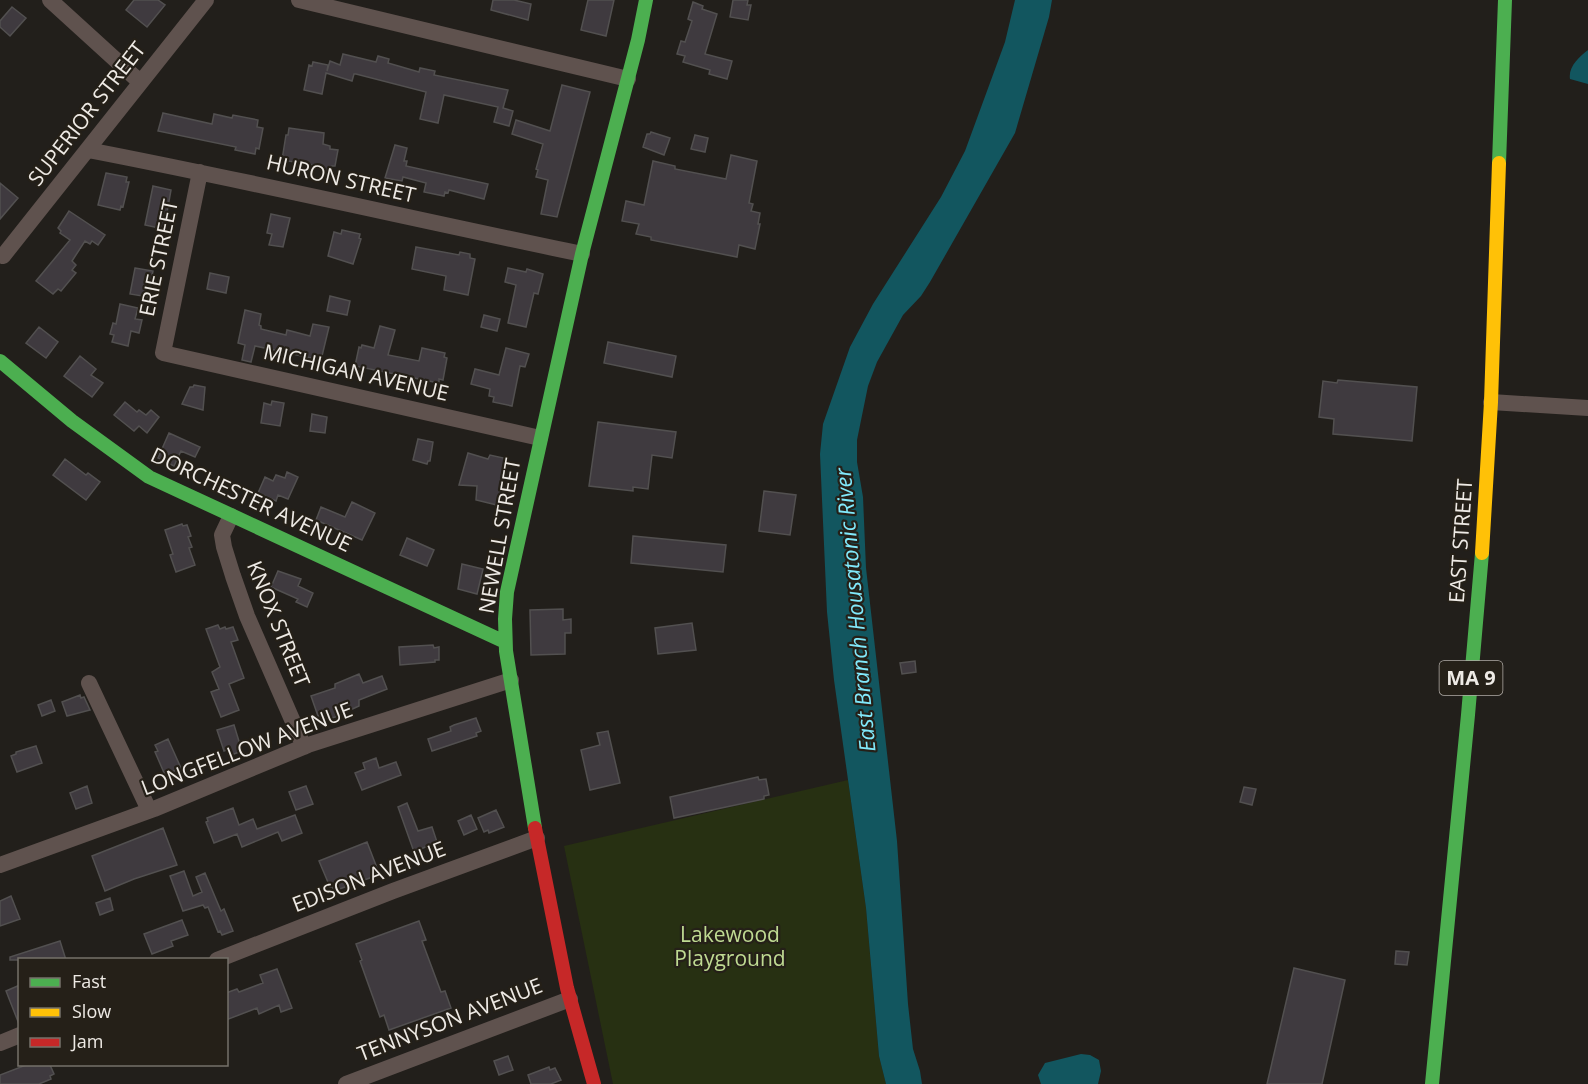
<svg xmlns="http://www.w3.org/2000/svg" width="1588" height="1084" font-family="'Open Sans',sans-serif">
	<rect width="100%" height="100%" fill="#221f1b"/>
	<!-- green -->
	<path fill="#273012" d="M848 780 866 908 879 1056 886 1084H613L564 846Z"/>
	<!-- water -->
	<path fill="#12565f" d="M1015 0H1052L1049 17 1015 133 930 282 921 296 903 315 877 362 868 386 857 440V462L863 497 866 568 897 841 908 1004 913 1049 920 1071 922 1084H886L879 1056 866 908 834 680 827 612 820 454 823 424 850 347 873 304 941 197 965 151 1005 42Z
		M1588 50V84L1570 79C1568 67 1579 57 1588 50Z
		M1081 1054 1090 1055 1099 1060 1101 1071 1098 1084H1041L1038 1075 1045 1063Z"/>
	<!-- building -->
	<path fill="#3f3a3f" stroke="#525050" stroke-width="1.5" d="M134 0H158L165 5 147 27 126 10Z
		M493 0H514L531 4 528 20 491 10Z
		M588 0H614L606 36 581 30Z
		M733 0H748L747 5H751L748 20 730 17Z
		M693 2 703 6 702 9 717 14 705 54 732 61 727 79 709 74 710 70 683 62 685 56 677 54 681 41 685 42 692 21 688 19Z
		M12 7 26 18 10 36 0 27V21Z
		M343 54 376 62 378 56 389 59 388 63 419 72 420 68 435 71 434 75 508 90 503 108 513 111 509 126 494 122 498 107 444 95 438 123 420 119 426 92 356 74H354L352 81 326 73 322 94 304 90 309 65 312 66 313 62 328 65 327 71 330 61 340 65Z
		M562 85 590 92 557 217 541 214 548 180 536 177 538 170 536 169 543 144 512 134 516 120 550 131Z
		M163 113 212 124 214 114 232 118 233 115 258 120 257 127 263 128 259 149 256 148 255 154 235 150 236 147 158 131Z
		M289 128 324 133 323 144 330 146V149L338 150 335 166H332L331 171 317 168 318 166 282 160 286 135H288Z
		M651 132 670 138 664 155 643 147 647 134H650Z
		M695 135 708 138 705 152 691 149Z
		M395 145 407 148 404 161H407L406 166 488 184 484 199 449 190 448 193 445 192 444 196 424 192 426 183 403 177 402 181 385 178Z
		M731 155 757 161 749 203 753 204 751 211 760 213 758 224H760L755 249 739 245 737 257 651 240V237L636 234 639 224 622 221 626 201 644 205 653 161 675 166V169L726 179Z
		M106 173 127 177 126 182H129L123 207 121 206 120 210 98 205Z
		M0 183 18 198 0 219Z
		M153 186 171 190 164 229 145 225Z
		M69 211 105 235 98 245 92 241 90 244 85 241 72 261 76 265 72 270 76 273 61 291 58 289 53 294 36 281 70 240 60 233 61 231 58 228Z
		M271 214 290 218 283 247 269 245 272 234 267 233Z
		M342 230 360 234 359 238 361 239 353 264 328 256 334 232 341 234Z
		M416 247 459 255 460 252 470 254V258L475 259 468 295 444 290 446 276 412 269Z
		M135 268 153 271 148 297 130 294Z
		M508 268 526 272 527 269 543 274 538 294 534 293 526 327 508 323 516 285 505 282Z
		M210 273 229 277 226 293 207 289Z
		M330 296 350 301 347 315 327 311Z
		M120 304 138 308 135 319 142 320 139 333 131 331 128 346 112 342 114 335 110 334 113 323 116 324Z
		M245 310 261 314 259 325 261 326V329L286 335 287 330 310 336 313 324 329 327 321 360 255 346 251 362 242 360 245 345 238 343Z
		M484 315 500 319 497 331 481 327Z
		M380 326 395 330 388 355 419 361 422 348 445 353 444 357 447 358 443 380 439 379V383L355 366 359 347 361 348 362 345 374 348Z
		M39 327 58 342 46 358 26 343Z
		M608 342 676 356 672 377 604 363Z
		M506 348 529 354 525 367 520 366 512 406 493 402 494 397 489 396 490 389 471 384 475 369 499 375Z
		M80 356 96 369 91 375 103 383 92 397 64 376Z
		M1338 380 1417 387 1412 441 1333 434 1334 419 1319 417 1323 381 1337 383Z
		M194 385 205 387 203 410 182 404 190 387H193Z
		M272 401 284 403 280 426 261 423 264 403 271 405Z
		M125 402 137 412 139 410 146 415 151 410 159 417 147 433 139 426 134 431 114 415Z
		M312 414 327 417 325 433 310 431Z
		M598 422 676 432 672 458 652 455 648 489 633 487V491L589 486Z
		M169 433 200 447 195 457 181 451 174 466 158 458Z
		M418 439 433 442 430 461H428L427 464 413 460Z
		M468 453 488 459 490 455 508 459 497 505 476 500 477 486 459 485Z
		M65 459 86 475 88 473 100 482 86 500 53 475Z
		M287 472 298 477 288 499 278 495 276 501 258 493 265 477 273 481 276 475 285 478Z
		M764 491 796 495 790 535 759 531Z
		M352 502 375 513 362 540 316 520 321 507 345 517Z
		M182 524 183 526 187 525 191 536 188 537 192 547 189 548 195 565 176 572 170 555 173 554 165 530Z
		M633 536 726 545 723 572 631 563Z
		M407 538 434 550 427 566 400 555Z
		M462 564 483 569 477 594 458 589Z
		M278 571 301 579 298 586 313 593 307 607 296 602 298 599 271 587Z
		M563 609V620L571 619V633H565V654L531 655 530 610Z
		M692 623 696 650 658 654 655 628Z
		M218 625 220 629 225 627 226 629 233 627 238 640 231 642 244 678 229 684 239 710 221 717 211 692 219 689 212 672 220 667 206 629Z
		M433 645 434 648 439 647V660H435V662L400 665 399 647Z
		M915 661 916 672 902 674 900 663Z
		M359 674 363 683 382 676 387 689 359 700V706L335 717 324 720 322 715 318 716 311 696 335 688V684Z
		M80 695 81 698 84 697 90 710 67 716 62 702Z
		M51 700 55 711 42 716 38 705Z
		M476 718 481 731 476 733 477 736 432 751 428 739 451 731 450 727 454 725Z
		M234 725 242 751 231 755 229 749 224 751 217 730Z
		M608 731 620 783 590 790 581 750 600 745 597 733Z
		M168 739 181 768 165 775 155 752 158 751 155 745Z
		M36 746 42 763 17 772 11 756 16 754V752Z
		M376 758 379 768 396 762 401 775 362 790 355 773 365 769 363 763Z
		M758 777 759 780 766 779 769 795 764 796V799L674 818 670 797Z
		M87 786 92 803 76 809 70 793Z
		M306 786 313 804 296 810 289 792Z
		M1244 787 1256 789 1252 805 1240 802Z
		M407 803 418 831 432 827 437 842 414 852 398 807Z
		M233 808 239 825 253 819 257 829 295 815 302 833 282 841 278 832 242 847 237 834 214 843 206 822 208 821 207 818Z
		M496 810 504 827 489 833 488 830 484 832 478 818Z
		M471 815 477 829 464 835 458 821Z
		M163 828 177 865 134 879 105 891 92 856Z
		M367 842 377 868 375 869 378 875 334 891 332 886 330 887 319 861Z
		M184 871 193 896 202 892 196 877 205 873 221 911 224 909 233 931 222 935 220 931 218 932 208 907 205 908 203 905 183 911 170 876Z
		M11 896 20 919 0 926V901Z
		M110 898 113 910 100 915 96 903Z
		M182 920 188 935 171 941 173 946 152 954 144 934Z
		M419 921 426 940 422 941 441 992 445 991 451 1008 389 1030 384 1015 380 1017 360 961 362 960 356 944Z
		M60 941 66 960H10V957Z
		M1396 951 1409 952 1407 965 1395 964Z
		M1294 968 1345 980 1322 1084H1267Z
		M277 969 292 1008 281 1012 279 1005 259 1014 257 1008 226 1020V993L237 989 239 992 263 983 260 975Z
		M20 985V1024H19L6 991Z
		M508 1056 513 1070 499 1075 494 1061Z
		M26 1065H50L54 1074 50 1076 51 1079 39 1084H0V1075Z
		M549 1067 550 1070 555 1068 561 1080 551 1084H531L528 1075Z"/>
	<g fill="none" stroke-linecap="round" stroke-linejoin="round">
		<!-- street -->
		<path stroke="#5f524e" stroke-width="16" d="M50 0 140 82
			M299 0 628 79
			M88 150C254 182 418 220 582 254
			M200 172 163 353 540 438
			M3 256 206 0
			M1491 402 1588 408
			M231 516 222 535 224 547 233 576 247 616 304 747
			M89 683 149 810
			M0 865 154 809 308 745 511 680
			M217 960 393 891 537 838
			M0 1043 20 1035
			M346 1084 570 999"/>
		<!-- fast -->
		<path stroke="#4caf50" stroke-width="14" d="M1499 163 1505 0
			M0 361 72 421 149 477 505 642
			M535 828 506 651 505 619 507 592 582 254 638 40 646 0
			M1432 1084 1468 715 1482 553"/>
		<!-- slow -->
		<path stroke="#ffc107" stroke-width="14" d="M1482 553 1491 402 1499 163"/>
		<!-- jam -->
		<path stroke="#c62828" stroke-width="14" d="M535 828 567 988 594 1084"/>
	</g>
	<g text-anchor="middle" stroke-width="4.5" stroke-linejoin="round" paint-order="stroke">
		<!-- shield labels -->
		<rect fill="#252018" stroke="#b2ada8" stroke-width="1.5" x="1439.5" y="661" width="63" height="34" rx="4.5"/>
		<g font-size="20" font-weight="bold" fill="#eeeae5">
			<text x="1471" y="685">MA 9</text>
		</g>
		<!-- street labels -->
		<g font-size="21" fill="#eeeae5" stroke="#252018">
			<text transform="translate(87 114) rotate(-52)" y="7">SUPERIOR STREET</text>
			<text transform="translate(341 179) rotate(13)" y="7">HURON STREET</text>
			<text transform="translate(159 258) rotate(-78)" y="7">ERIE STREET</text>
			<text transform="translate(356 373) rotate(13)" y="7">MICHIGAN AVENUE</text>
			<text transform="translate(251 500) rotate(25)" y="7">DORCHESTER AVENUE</text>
			<text transform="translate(500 536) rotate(-80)" y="7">NEWELL STREET</text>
			<text transform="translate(1461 541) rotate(-86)" y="7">EAST STREET</text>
			<text transform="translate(278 624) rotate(68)" y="7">KNOX STREET</text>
			<text transform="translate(247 749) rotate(-21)" y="7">LONGFELLOW AVENUE</text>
			<text transform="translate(369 877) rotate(-21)" y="7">EDISON AVENUE</text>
			<text transform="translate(450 1020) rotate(-21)" y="7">TENNYSON AVENUE</text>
		</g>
		<!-- park labels -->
		<g font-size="21" fill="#bfda92" stroke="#252018">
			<text x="730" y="942">Lakewood<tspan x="730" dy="24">Playground</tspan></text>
		</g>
		<!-- water labels -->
		<g font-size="22" font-style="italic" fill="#81e9fb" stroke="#252018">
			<text transform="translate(855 610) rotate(-95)" y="8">East Branch Housatonic River</text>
		</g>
	</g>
	<!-- legend -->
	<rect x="18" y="958" width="210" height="108" fill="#252018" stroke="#75716a" stroke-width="1.5"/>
	<rect x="30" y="978" width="30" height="9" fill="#4caf50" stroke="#75716a" stroke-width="1.5"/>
	<text x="72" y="988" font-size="18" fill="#eeeae5">Fast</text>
	<rect x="30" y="1008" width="30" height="9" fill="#ffc107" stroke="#75716a" stroke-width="1.5"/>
	<text x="72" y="1018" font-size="18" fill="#eeeae5">Slow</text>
	<rect x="30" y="1038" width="30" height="9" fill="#c62828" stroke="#75716a" stroke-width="1.5"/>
	<text x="72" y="1048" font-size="18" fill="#eeeae5">Jam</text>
</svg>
